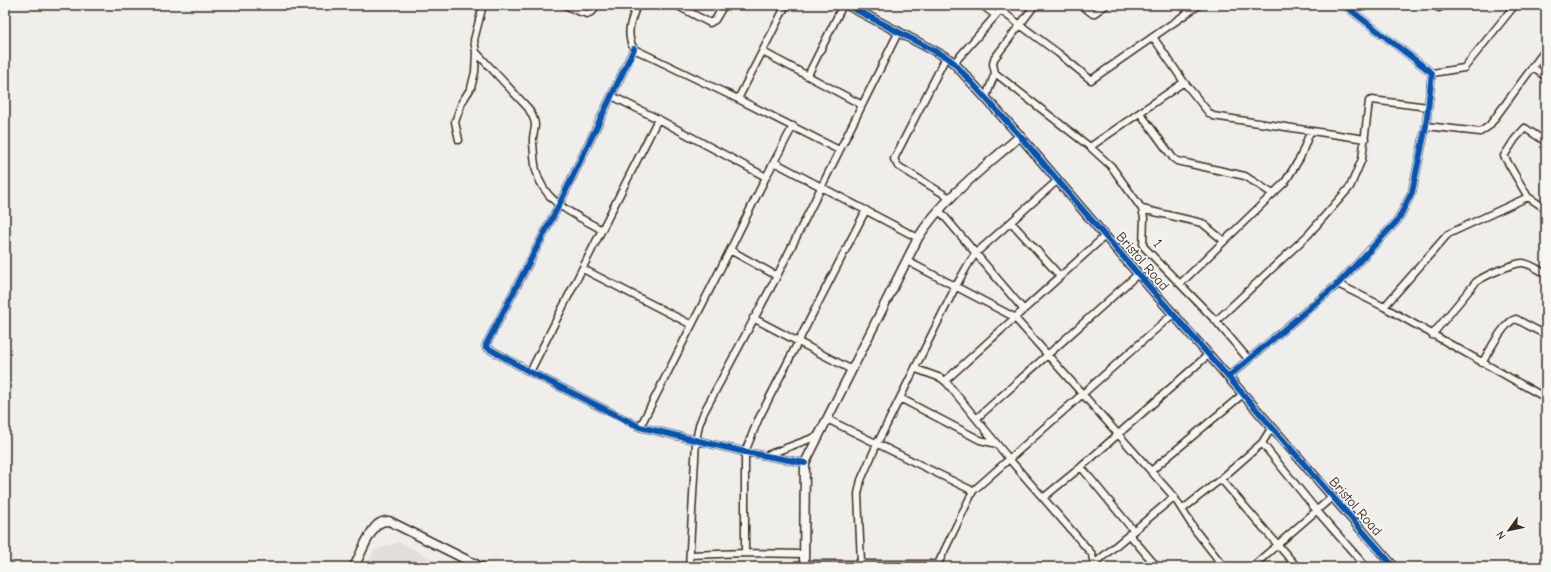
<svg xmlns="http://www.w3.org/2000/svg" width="1551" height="572" font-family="'Comic Neue',sans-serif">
	<rect width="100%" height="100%" fill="#efeeea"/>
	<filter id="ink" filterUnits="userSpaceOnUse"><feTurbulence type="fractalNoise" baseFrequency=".025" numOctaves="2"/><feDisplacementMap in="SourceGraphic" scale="8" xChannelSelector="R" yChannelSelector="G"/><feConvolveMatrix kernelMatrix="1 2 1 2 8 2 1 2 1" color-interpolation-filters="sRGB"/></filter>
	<g filter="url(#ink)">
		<!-- built -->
		<path fill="#e2dfdb" d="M399 542 448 567H366L375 550Z"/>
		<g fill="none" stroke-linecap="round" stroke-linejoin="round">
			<!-- minor casing -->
			<g stroke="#3b2a1e" stroke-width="9">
				<path id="minor" d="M483 5 474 40 476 52 528 108C531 113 535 119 535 125 535 131 532 136 533 143 534 152 534 162 536 170 544 204 575 214 602 230
					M566 5 577 11 587 14 593 11 596 5
					M637 5C631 20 625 35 634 49L738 99 839 150
					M676 5 710 23 715 20 724 5
					M982 5 995 15
					M1081 5 1093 14 1106 5
					M1434 5 1439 8 1443 5
					M1000 10 1058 53 1091 80 1199 5
					M1153 37 1184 82 1209 113 1213 116 1365 139
					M634 49 559 205 486 345V347L530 372 640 427 745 452 805 463
					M763 52 862 105
					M946 57 894 159 898 166 950 198
					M954 63 1005 5
					M1532 67 1546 77
					M995 73 1090 147 1111 166 1142 209 1202 223 1224 241
					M1432 73 1464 68 1515 5
					M808 75 843 5
					M612 96 658 119 766 177
					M986 97 995 73 993 64 994 59 1035 5
					M738 99 786 5
					M1140 113 1173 158 1177 161 1245 176 1273 194
					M1426 126 1480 132 1489 126 1546 49
					M459 140 455 122 462 102 471 88 475 72 476 52
					M1546 142 1525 128 1515 139 1504 156 1528 197 1546 209
					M1090 147 1184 82
					M774 162 918 238
					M1142 209 1144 218 1143 246 1216 321 1249 360
					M939 210 1023 309
					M1011 222 1060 276
					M730 250 777 276
					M907 261 1014 317 1174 497 1195 530 1224 567
					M583 269 692 325
					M1180 284 1285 182 1300 158 1310 132
					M1338 284 1384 307 1546 398
					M1384 307 1448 234 1528 197
					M753 318 852 370
					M1216 321 1308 235 1350 187 1362 159 1369 101 1372 100 1428 107
					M1432 335 1476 282C1482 277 1515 262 1523 263 1531 264 1539 270 1546 274
					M1482 363C1489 352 1504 321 1516 319L1546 335
					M916 369 941 378 947 383 1010 460 1092 554 1094 567
					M530 372 658 119
					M1228 377 1338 284 1398 220 1412 192 1426 126 1432 73 1344 5
					M945 381 1105 236
					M900 398 980 440 997 444
					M977 418 1138 274
					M827 419 973 491
					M640 427 730 250 766 177 793 126
					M1262 443 1317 511 1366 567
					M767 455 818 436
					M1081 467 1208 355
					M1151 471 1243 394
					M1221 479 1297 567
					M1043 498 1081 467 1133 530
					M1183 509 1221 479 1262 443 1272 427
					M1129 534 1157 567
					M745 553V452L758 420 866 210
					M690 555 745 553 804 554
					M861 563 858 494 861 480 877 444 956 286 969 263 976 253 1058 180
					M804 564H933L939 567
					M1094 564 1174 497
					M937 566 973 491 1173 314
					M689 567 696 441 699 425 704 412 777 276 899 31
					M1252 567 1332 497"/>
			</g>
			<!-- tertiary casing -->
			<g stroke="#3b2a1e" stroke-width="11">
				<path id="tertiary" d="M847 5 946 57 954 63 1020 136 1105 236 1394 567
					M354 567C360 556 370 528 380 523 383 521 386 521 389 521L481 567
					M804 567 805 463 808 457 918 238C941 200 986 166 1020 136"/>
			</g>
			<!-- minor -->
			<use href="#minor" stroke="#f6f6f2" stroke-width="6"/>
			<!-- tertiary -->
			<use href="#tertiary" stroke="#f6f6f2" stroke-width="8"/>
			<!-- cycleway casing -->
			<g stroke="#f6f6f2" stroke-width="8">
				<path id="cycleway" d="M847 5 946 57 954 63 1020 136 1105 236 1394 567
					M634 49 559 205 486 345V347L530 372 640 427 745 452 805 463
					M1228 377 1338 284 1398 220 1412 192 1426 126 1432 73 1344 5"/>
			</g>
			<!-- cycleway -->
			<use href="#cycleway" stroke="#0057b8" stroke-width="6"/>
		</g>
	</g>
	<g text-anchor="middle" stroke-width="3.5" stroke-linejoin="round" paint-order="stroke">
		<!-- street labels -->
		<g font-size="14" fill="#3b2a1e" stroke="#f6f6f2">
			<text transform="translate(1158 243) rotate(50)" y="5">1</text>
			<text transform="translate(1143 261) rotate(49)" y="5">Bristol Road</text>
			<text transform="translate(1356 506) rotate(49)" y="5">Bristol Road</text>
		</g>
	</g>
	<!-- margin -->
	<rect width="1551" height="572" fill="none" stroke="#f6f6f2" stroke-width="20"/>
	<rect x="10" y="10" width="1531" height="552" fill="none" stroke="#3b2a1e" stroke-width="1.5" filter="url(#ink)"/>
	<!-- north arrow -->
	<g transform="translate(1509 530) rotate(237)" stroke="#f6f6f2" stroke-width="3" paint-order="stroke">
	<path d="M0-3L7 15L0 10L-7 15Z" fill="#3b2a1e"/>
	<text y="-6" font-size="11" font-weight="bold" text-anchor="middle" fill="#3b2a1e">N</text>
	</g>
</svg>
